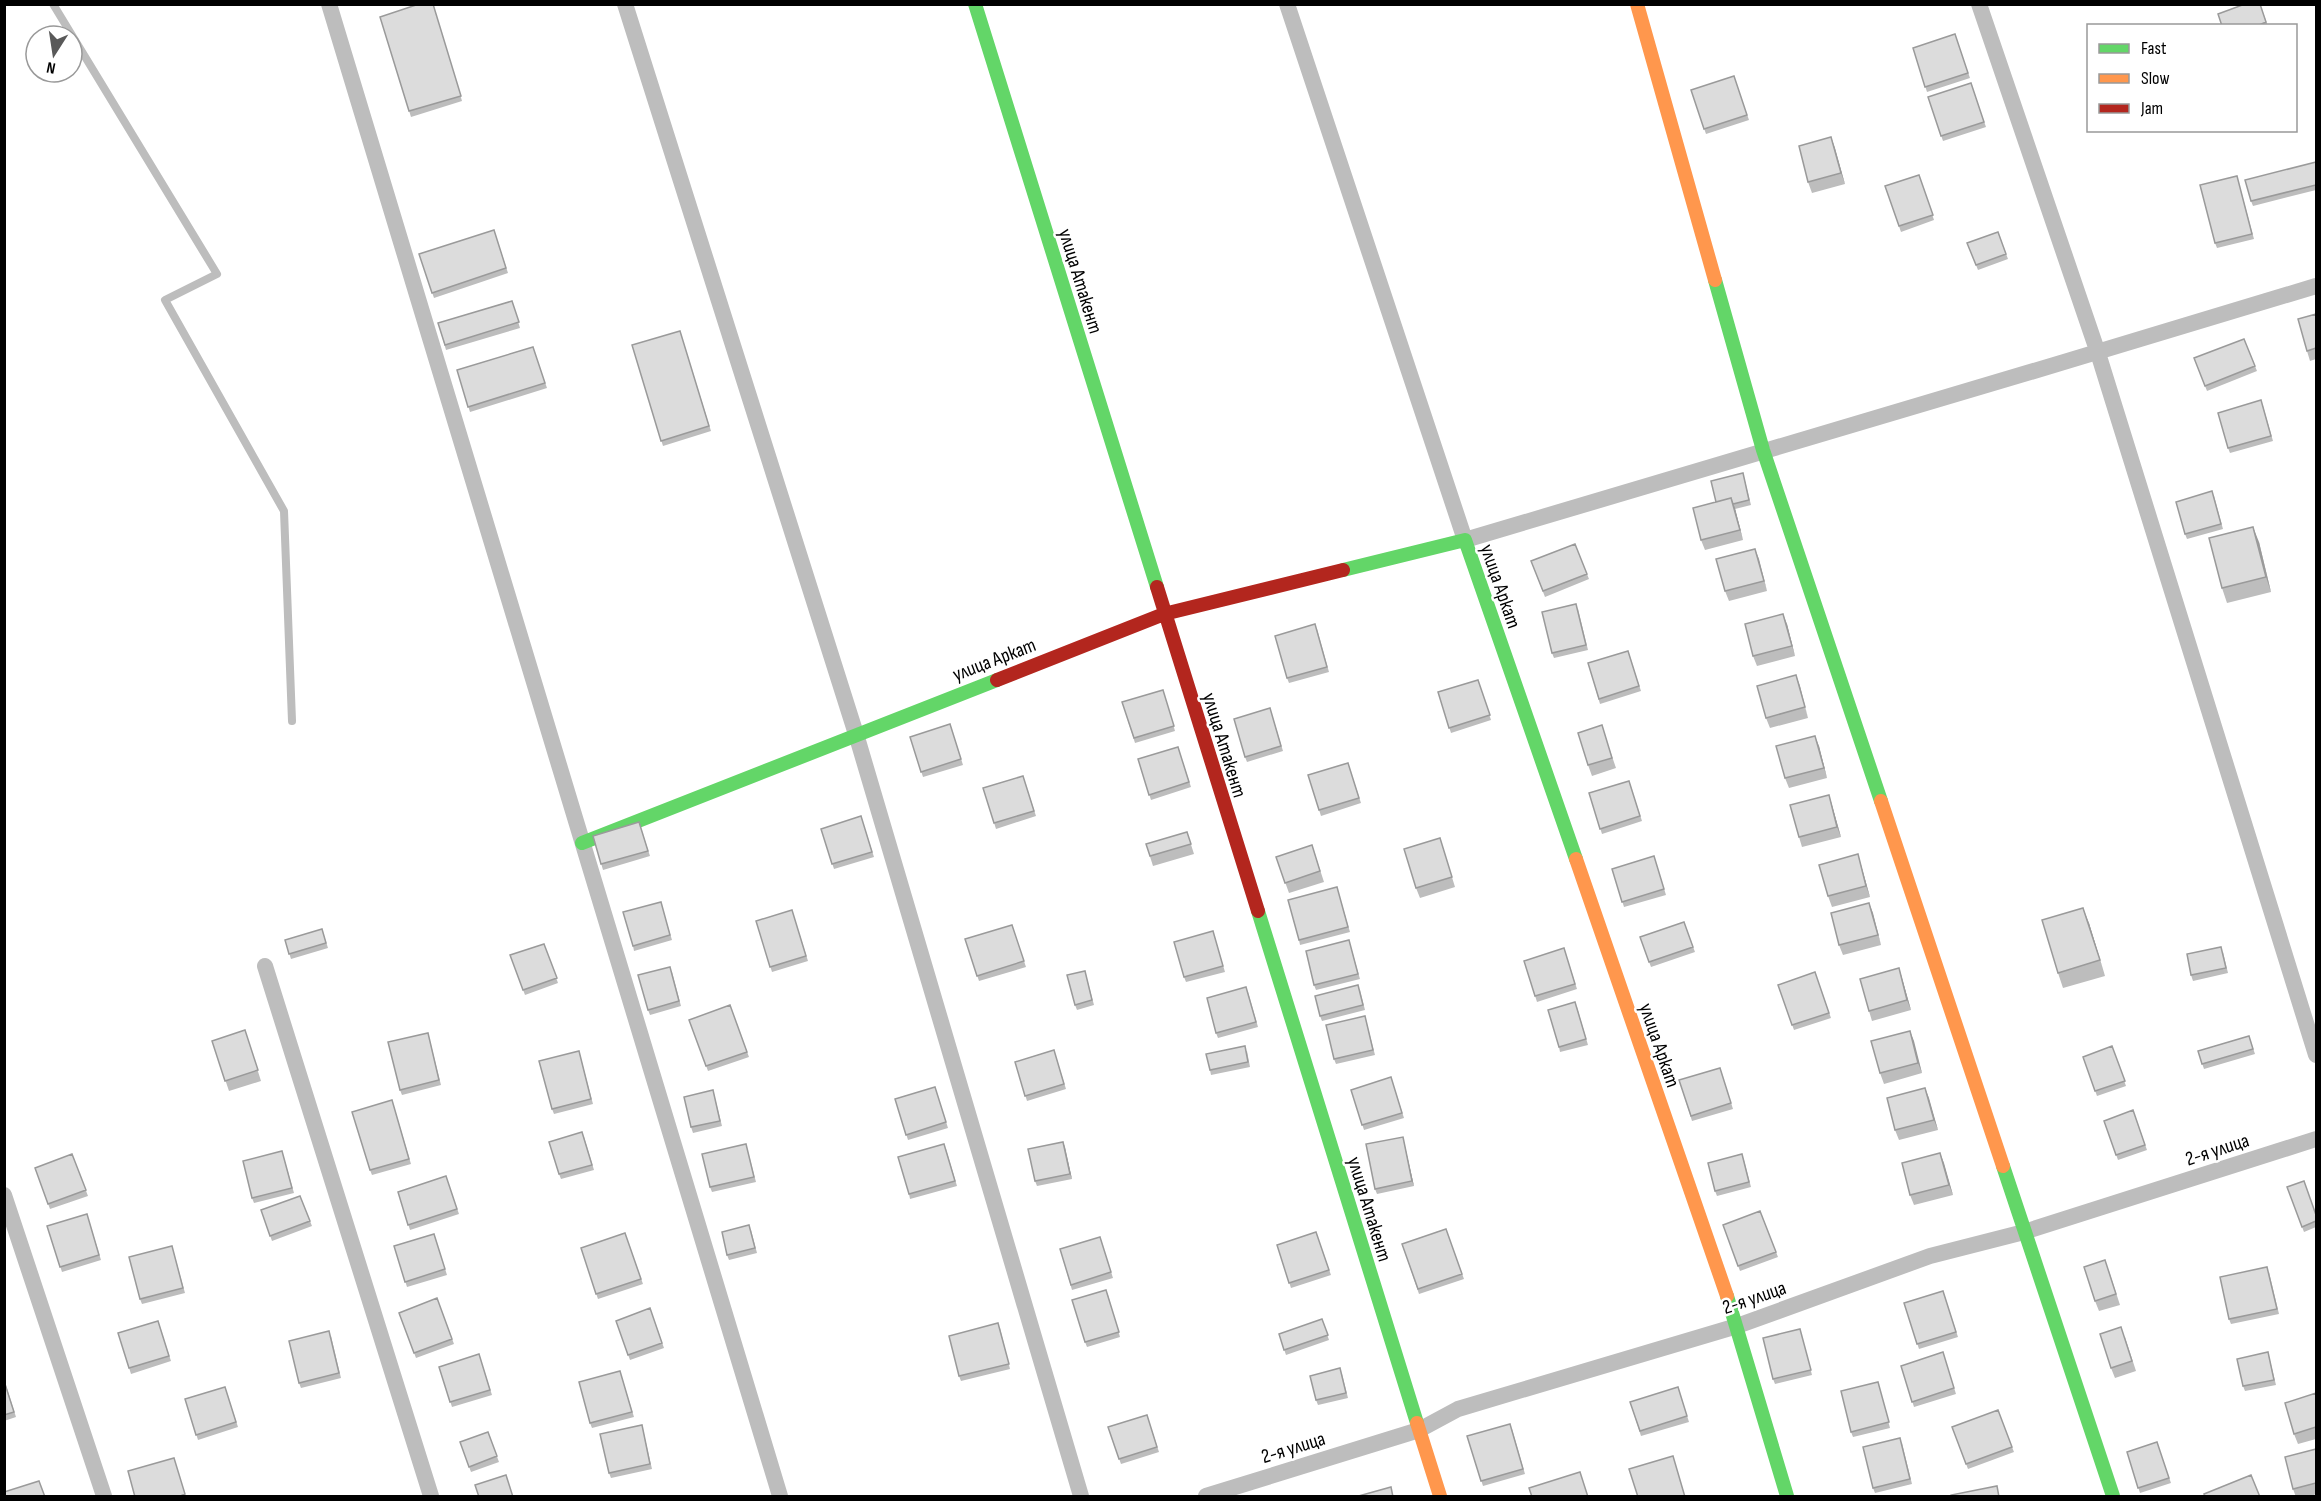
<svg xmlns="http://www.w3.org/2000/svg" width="2321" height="1501" font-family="'Sofia Sans Condensed',sans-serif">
	<rect width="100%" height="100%" fill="#fff"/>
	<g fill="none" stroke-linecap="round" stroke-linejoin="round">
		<!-- lane -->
		<path stroke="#bdbdbd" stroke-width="8" d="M53 4 217 274 165 300 284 511 292 721"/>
		<!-- street -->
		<path stroke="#bdbdbd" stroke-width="16" d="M329 4 780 1496
			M625 4 856 734 1081 1496
			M1287 4 1465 540C1748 454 2033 373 2316 286
			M1979 4 2098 353 2316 1055
			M265 966 431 1496
			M4 1195 104 1496
			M1206 1496 1419 1430 1458 1409 1737 1326 1930 1256 2024 1232 2316 1139"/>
		<!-- fast -->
		<path stroke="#63d668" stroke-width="14" d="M975 4 1157 587
			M1715 280 1763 450 1881 801
			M1343 570 1465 540 1576 859
			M582 843 997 680
			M1258 911 1417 1423
			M2003 1166 2113 1496
			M1727 1296 1787 1496"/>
		<!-- slow -->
		<path stroke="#ff974d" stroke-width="14" d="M1637 4 1715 280
			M1881 801 2003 1166
			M1576 859 1727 1296
			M1417 1423 1440 1496"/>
		<!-- jam -->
		<path stroke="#b3261e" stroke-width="14" d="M1157 587 1258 911
			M997 680 1164 614 1343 570"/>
	</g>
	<!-- wall -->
	<path fill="#bdbdbd" d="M433 4 462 101 411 117 380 17Z
		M2260 4 2268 26H2222Z
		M1955 34 1970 78 1927 92 1913 48Z
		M1734 76 1749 120 1706 134 1691 90Z
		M1971 83 1986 127 1943 141 1928 97Z
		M1831 137 1845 184 1812 193 1808 182Z
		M2316 162V190L2253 206 2251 201Z
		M1919 175 1934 220 1901 232 1885 186Z
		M2237 176 2254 239 2217 248 2215 243Z
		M494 230 508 273 434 298 419 254Z
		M1998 232 2008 259 1978 270 1967 243Z
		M512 301 520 328 446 350 438 323Z
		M2316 314V359L2310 361 2307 351Z
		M680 331 711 431 663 446 632 345Z
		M2244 339 2257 371 2207 391 2194 358Z
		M533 347 547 388 470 412 457 370Z
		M2263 406 2273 441 2230 453 2228 448Z
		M1743 473 1751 505 1735 509 1743 540 1705 550 1701 540 1716 502Z
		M2214 496 2223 529 2187 539 2185 534Z
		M2259 542 2271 592 2227 603 2222 588Z
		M1575 544 1589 579 1545 597 1531 561Z
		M1755 549 1767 591 1729 601 1725 591Z
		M1578 609 1588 650 1554 658 1552 653Z
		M1787 624 1795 656 1757 666 1753 656Z
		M1317 629 1329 672 1289 683 1287 678Z
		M1628 651 1641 691 1600 704 1588 663Z
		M1796 675 1808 718 1770 728 1766 718Z
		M1478 680 1491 720 1451 733 1438 692Z
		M1163 690 1175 731 1135 743 1122 702Z
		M1270 708 1283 751 1247 762 1245 757Z
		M950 724 963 765 923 777 910 737Z
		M1605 736 1616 768 1592 776 1588 765Z
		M1819 746 1827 778 1789 788 1785 778Z
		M1178 747 1191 787 1151 800 1138 759Z
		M1348 763 1361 803 1321 816 1308 775Z
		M1023 776 1036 816 996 829 983 788Z
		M1629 781 1642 821 1602 834 1589 793Z
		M1829 795 1841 837 1802 847 1799 837Z
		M861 816 874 857 834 869 821 829Z
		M639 822 650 856 603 870 593 836Z
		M1187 832 1194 854 1153 866 1146 844Z
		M1312 845 1324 882 1289 893 1276 857Z
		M1443 848 1455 887 1420 898 1416 888Z
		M1654 856 1666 895 1624 907 1612 869Z
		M1861 865 1870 897 1832 907 1828 896Z
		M1337 887 1350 932 1300 945 1299 940Z
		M1869 903 1881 945 1843 955 1839 945Z
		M662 907 672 940 634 951 633 946Z
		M792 910 808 961 772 972 756 921Z
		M1684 922 1695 952 1651 967 1640 937Z
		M2089 923 2105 976 2063 988 2058 973Z
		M1012 925 1026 967 979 981 965 939Z
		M322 929 328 948 291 959 285 940Z
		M1213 931 1225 972 1186 982 1184 977Z
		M1349 940 1360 979 1316 990 1314 985Z
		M544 944 558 983 525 995 510 955Z
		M1564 948 1577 989 1537 1002 1524 961Z
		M2223 952 2228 973 2193 981 2191 975Z
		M1899 968 1911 1010 1872 1021 1869 1011Z
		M1085 971 1094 1005 1077 1010 1075 1005Z
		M672 972 681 1006 650 1015 648 1010Z
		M1815 972 1831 1018 1794 1030 1778 985Z
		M1360 990 1365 1010 1322 1021 1320 1016Z
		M1248 992 1258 1027 1218 1038 1216 1033Z
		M730 1005 749 1057 708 1071 689 1020Z
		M1577 1007 1588 1045 1560 1052 1559 1047Z
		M1365 1016 1375 1055 1336 1064 1334 1059Z
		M245 1030 261 1081 229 1091 212 1041Z
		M1910 1031 1922 1073 1884 1084 1880 1073Z
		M428 1033 441 1085 402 1095 400 1090Z
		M2249 1036 2255 1054 2204 1069 2198 1051Z
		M2112 1046 2126 1086 2097 1096 2083 1057Z
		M1054 1050 1066 1089 1027 1101 1015 1062Z
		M579 1051 593 1104 554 1114 552 1109Z
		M1247 1051 1250 1067 1211 1075 1210 1070Z
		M1720 1068 1733 1109 1692 1121 1679 1080Z
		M1391 1077 1404 1118 1364 1130 1351 1090Z
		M935 1087 948 1128 908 1140 895 1099Z
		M1925 1088 1938 1130 1899 1140 1895 1130Z
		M713 1090 722 1126 693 1133 691 1127Z
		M392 1100 411 1164 372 1175 370 1170Z
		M2133 1110 2147 1150 2118 1160 2104 1121Z
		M584 1137 594 1170 561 1179 559 1174Z
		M1063 1142 1072 1179 1037 1186 1035 1181Z
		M1404 1142 1414 1186 1377 1194 1375 1189Z
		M746 1144 756 1182 712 1192 710 1187Z
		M946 1149 957 1186 910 1199 909 1194Z
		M282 1151 294 1193 254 1203 252 1198Z
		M1940 1153 1953 1195 1914 1205 1910 1195Z
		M72 1154 88 1196 50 1209 35 1168Z
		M1744 1160 1751 1187 1717 1196 1715 1191Z
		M446 1176 459 1214 410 1230 398 1192Z
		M2287 1187 2316 1215V1227L2304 1232Z
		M300 1196 312 1226 272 1241 261 1210Z
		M1760 1211 1778 1257 1740 1271 1723 1225Z
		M87 1214 101 1260 62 1272 47 1226Z
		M1446 1229 1464 1279 1419 1294 1402 1244Z
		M751 1230 757 1253 729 1260 727 1255Z
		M1316 1232 1331 1275 1291 1288 1277 1245Z
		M625 1233 643 1284 598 1299 581 1248Z
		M434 1234 447 1275 407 1287 394 1246Z
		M1100 1237 1113 1278 1072 1290 1060 1249Z
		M172 1246 185 1293 142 1304 140 1299Z
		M2109 1271 2120 1305 2099 1311 2095 1301Z
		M2269 1272 2279 1314 2231 1324 2229 1319Z
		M1943 1291 1958 1337 1919 1349 1904 1303Z
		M1108 1295 1120 1337 1087 1347 1085 1342Z
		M437 1298 454 1344 416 1358 399 1313Z
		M650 1308 664 1348 630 1360 616 1321Z
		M1322 1319 1329 1340 1286 1355 1279 1334Z
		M158 1321 171 1361 131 1374 118 1333Z
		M1000 1328 1010 1369 961 1381 959 1376Z
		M1800 1329 1812 1375 1775 1384 1773 1379Z
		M331 1336 341 1378 301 1388 299 1383Z
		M2125 1337 2136 1371 2115 1378 2111 1368Z
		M1943 1352 1956 1394 1914 1407 1901 1366Z
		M2268 1352 2276 1385 2245 1391 2243 1386Z
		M479 1354 492 1395 452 1407 439 1367Z
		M620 1371 634 1417 592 1428 590 1423Z
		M1342 1374 1348 1398 1318 1405 1316 1400Z
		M4 1379 16 1417 4 1421Z
		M1878 1382 1890 1428 1853 1437 1851 1432Z
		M225 1387 238 1427 198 1440 185 1399Z
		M1678 1387 1689 1422 1641 1436 1630 1402Z
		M2316 1393V1439L2298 1444 2294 1434Z
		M1147 1415 1159 1452 1121 1464 1108 1427Z
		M642 1425 652 1469 611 1478 609 1473Z
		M1952 1427 2012 1447 2014 1452 1968 1469Z
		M1512 1429 1525 1474 1483 1486 1467 1436Z
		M488 1432 499 1462 471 1472 460 1442Z
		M2157 1442 2171 1483 2140 1493 2127 1452Z
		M1902 1443 1912 1484 1875 1493 1873 1488Z
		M2316 1449V1494L2309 1497H2296L2293 1489Z"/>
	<!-- shaded-wall -->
	<path fill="#9a9a9a" d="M1831 137 1835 148 1845 184 1841 173Z
		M1731 498 1735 508 1743 540 1740 530Z
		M2253 527 2259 542 2271 592 2266 577Z
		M1755 549 1759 559 1767 591 1764 581Z
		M1783 614 1787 624 1795 656 1792 646Z
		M1796 675 1800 686 1808 718 1805 707Z
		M1815 736 1819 746 1827 778 1824 768Z
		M1829 795 1832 805 1841 837 1837 827Z
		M1858 854 1861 865 1870 897 1866 886Z
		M1869 903 1873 913 1881 945 1878 935Z
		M2083 908 2089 923 2105 976 2100 960Z
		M1899 968 1902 978 1911 1010 1907 1000Z
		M1910 1031 1914 1041 1922 1073 1918 1063Z
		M1925 1088 1929 1098 1938 1130 1934 1120Z
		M1403 1137 1404 1142 1414 1186 1412 1181Z
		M1063 1142 1065 1147 1072 1179 1070 1174Z
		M1940 1153 1944 1163 1953 1195 1949 1185Z"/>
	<!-- building -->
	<path fill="#dcdcdc" stroke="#9a9a9a" stroke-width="1.5" d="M419 4H433L461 96 409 111 380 17Z
		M2245 4H2260L2266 22 2257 26H2222L2218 14Z
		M1955 34 1968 73 1925 87 1913 48Z
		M1734 76 1747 115 1704 129 1691 90Z
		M1971 83 1984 122 1941 136 1928 97Z
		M1831 137 1841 173 1808 182 1799 146Z
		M2316 162V185L2251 201 2245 180Z
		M1919 175 1933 215 1899 226 1885 186Z
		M2237 176 2252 234 2215 243 2200 185Z
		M494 230 506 268 432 293 419 254Z
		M1998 232 2006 254 1976 265 1967 243Z
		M512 301 519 322 445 345 438 323Z
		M2316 314V348L2307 351 2298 319Z
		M680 331 709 426 661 441 632 345Z
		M2244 339 2255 366 2205 386 2194 358Z
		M533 347 545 383 468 407 457 370Z
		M2261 400 2271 436 2228 448 2218 413Z
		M1743 473 1749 500 1733 504 1731 498 1716 502 1711 481Z
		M2212 491 2221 524 2185 534 2176 502Z
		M1731 498 1740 530 1701 540 1693 508Z
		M2253 527 2266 577 2222 588 2209 538Z
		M1575 544 1587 574 1543 591 1531 561Z
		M1755 549 1764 581 1725 591 1716 559Z
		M1576 604 1586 645 1552 653 1542 612Z
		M1783 614 1792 646 1753 656 1745 624Z
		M1315 624 1327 667 1287 678 1275 636Z
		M1628 651 1639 686 1599 699 1588 663Z
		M1796 675 1805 707 1766 718 1757 686Z
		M1478 680 1490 715 1449 728 1438 692Z
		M1163 690 1174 726 1134 738 1122 702Z
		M1270 708 1281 746 1245 757 1234 719Z
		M950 724 961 759 921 772 910 737Z
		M1602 725 1612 758 1588 765 1578 733Z
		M1815 736 1824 768 1785 778 1776 746Z
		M1178 747 1189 782 1149 795 1138 759Z
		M1348 763 1359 798 1319 810 1308 775Z
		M1023 776 1034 811 994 823 983 788Z
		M1629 781 1640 816 1600 829 1589 793Z
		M1829 795 1837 827 1799 837 1790 805Z
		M861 816 872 852 832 864 821 829Z
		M639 822 648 851 601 864 593 836Z
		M1187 832 1191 844 1150 856 1146 844Z
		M1440 838 1452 877 1416 888 1404 849Z
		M1312 845 1320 871 1285 883 1276 857Z
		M1858 854 1866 886 1828 896 1819 865Z
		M1654 856 1664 889 1622 902 1612 869Z
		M1337 887 1348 927 1299 940 1288 900Z
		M661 902 670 935 633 946 623 912Z
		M1869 903 1878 935 1839 945 1831 913Z
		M2083 908 2100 960 2058 973 2042 920Z
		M792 910 806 956 770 967 756 921Z
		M1684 922 1693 947 1649 962 1640 937Z
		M1012 925 1024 961 977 976 965 939Z
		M322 929 326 943 289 954 285 940Z
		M1213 931 1223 966 1184 977 1174 942Z
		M1349 940 1358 974 1314 985 1306 951Z
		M544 944 557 978 523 990 510 955Z
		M2221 947 2226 968 2191 975 2187 954Z
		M1564 948 1575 984 1535 996 1524 961Z
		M670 967 679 1001 648 1010 638 975Z
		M1899 968 1907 1000 1869 1011 1860 979Z
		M1085 971 1092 1000 1075 1005 1067 975Z
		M1815 972 1829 1013 1792 1025 1778 985Z
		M1358 985 1363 1005 1320 1016 1315 996Z
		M1246 987 1256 1022 1216 1033 1207 998Z
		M1575 1002 1586 1039 1559 1047 1548 1010Z
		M730 1005 747 1052 706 1066 689 1020Z
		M1365 1016 1373 1050 1334 1059 1326 1025Z
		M245 1030 258 1070 225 1081 212 1041Z
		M1910 1031 1918 1063 1880 1073 1871 1041Z
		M428 1033 439 1080 400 1090 388 1042Z
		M2249 1036 2253 1049 2202 1064 2198 1051Z
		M1245 1046 1248 1062 1210 1070 1206 1054Z
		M2112 1046 2125 1081 2095 1091 2083 1057Z
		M1054 1050 1064 1084 1025 1096 1015 1062Z
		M579 1051 591 1099 552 1109 539 1061Z
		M1720 1068 1731 1103 1691 1116 1679 1080Z
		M1391 1077 1402 1113 1362 1125 1351 1090Z
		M935 1087 946 1122 906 1135 895 1099Z
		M1925 1088 1934 1120 1895 1130 1887 1098Z
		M713 1090 720 1121 691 1127 684 1097Z
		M392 1100 409 1159 370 1170 352 1112Z
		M2133 1110 2145 1145 2116 1155 2104 1121Z
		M582 1132 592 1165 559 1174 549 1142Z
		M1403 1137 1412 1181 1375 1189 1366 1144Z
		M1063 1142 1070 1174 1035 1181 1028 1149Z
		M746 1144 754 1177 710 1187 702 1154Z
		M944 1144 955 1181 909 1194 898 1157Z
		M282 1151 292 1188 252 1198 243 1161Z
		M1940 1153 1949 1185 1910 1195 1902 1163Z
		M72 1154 86 1190 48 1204 35 1168Z
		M1742 1154 1749 1182 1715 1191 1708 1163Z
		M446 1176 457 1209 408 1225 398 1192Z
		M2304 1181 2316 1215V1221L2302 1227 2287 1187Z
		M300 1196 310 1221 270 1236 261 1210Z
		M1760 1211 1776 1252 1738 1266 1723 1225Z
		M87 1214 99 1255 60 1267 47 1226Z
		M749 1225 755 1248 727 1255 722 1232Z
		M1446 1229 1462 1274 1418 1289 1402 1244Z
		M1316 1232 1329 1270 1289 1283 1277 1245Z
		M625 1233 641 1279 596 1294 581 1248Z
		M434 1234 445 1269 405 1282 394 1246Z
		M1100 1237 1111 1272 1071 1285 1060 1249Z
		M172 1246 183 1288 140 1299 129 1257Z
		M2105 1260 2116 1294 2095 1301 2084 1267Z
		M2267 1267 2277 1309 2229 1319 2220 1277Z
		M1106 1290 1119 1332 1085 1342 1072 1300Z
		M1943 1291 1956 1332 1917 1344 1904 1303Z
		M437 1298 452 1339 414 1353 399 1313Z
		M650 1308 662 1343 628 1355 616 1321Z
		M1322 1319 1328 1335 1284 1350 1279 1334Z
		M158 1321 169 1356 129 1368 118 1333Z
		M998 1323 1009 1364 959 1376 949 1336Z
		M2121 1327 2132 1361 2111 1368 2100 1334Z
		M1800 1329 1811 1370 1773 1379 1763 1338Z
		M329 1331 339 1373 299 1383 289 1341Z
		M1943 1352 1954 1388 1912 1402 1901 1366Z
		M2268 1352 2274 1380 2243 1386 2237 1359Z
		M479 1354 490 1390 450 1402 439 1367Z
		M1340 1368 1346 1393 1316 1400 1310 1376Z
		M620 1371 632 1412 590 1423 579 1382Z
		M4 1381 14 1412 4 1415Z
		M1878 1382 1889 1422 1851 1432 1841 1391Z
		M225 1387 236 1422 196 1435 185 1399Z
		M1678 1387 1687 1416 1640 1431 1630 1402Z
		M2316 1393V1427L2294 1434 2285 1403Z
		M1998 1410 2012 1447 1966 1464 1952 1427Z
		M1147 1415 1157 1447 1119 1459 1108 1427Z
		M1510 1424 1523 1469 1481 1481 1467 1436Z
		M642 1425 650 1464 609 1473 600 1434Z
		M488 1432 497 1456 469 1467 460 1442Z
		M1900 1438 1910 1479 1873 1488 1863 1447Z
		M2157 1442 2169 1478 2138 1488 2127 1452Z
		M2316 1449V1483L2293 1489 2285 1457Z
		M1673 1456 1685 1497H1638L1629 1469Z
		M174 1458 185 1494 178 1497H135L128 1471Z
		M1580 1472 1588 1497H1532L1529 1488Z
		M506 1475 513 1497H479L475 1485Z
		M2251 1475 2260 1497H2205L2204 1494Z
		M39 1481 45 1497H4V1492Z
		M1997 1486 1999 1497H1951V1495Z
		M1391 1487 1393 1497H1355Z"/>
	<g text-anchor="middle" stroke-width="5" stroke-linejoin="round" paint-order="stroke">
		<!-- street labels -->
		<g font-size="20" fill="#000" stroke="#fff">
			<text transform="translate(1081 281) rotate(73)" y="7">улица Атакент</text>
			<text transform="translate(1501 586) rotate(71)" y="7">улица Аркат</text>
			<text transform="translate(994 659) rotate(-21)" y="7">улица Аркат</text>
			<text transform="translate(1225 745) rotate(73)" y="7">улица Атакент</text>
			<text transform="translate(1660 1045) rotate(71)" y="7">улица Аркат</text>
			<text transform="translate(2217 1149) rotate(-18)" y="7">2-я улица</text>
			<text transform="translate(1370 1209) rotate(73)" y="7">улица Атакент</text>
			<text transform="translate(1754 1297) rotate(-19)" y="7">2-я улица</text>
			<text transform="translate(1293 1447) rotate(-17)" y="7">2-я улица</text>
		</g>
	</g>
	<!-- border -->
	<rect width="2321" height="1501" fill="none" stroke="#000000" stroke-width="12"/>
	<!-- legend -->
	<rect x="2087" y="24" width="210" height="108" fill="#ffffff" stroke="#999999" stroke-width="1.5"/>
	<rect x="2099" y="44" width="30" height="9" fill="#63d668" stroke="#999999" stroke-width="1.5"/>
	<text x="2141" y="54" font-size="18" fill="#000000">Fast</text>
	<rect x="2099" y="74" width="30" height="9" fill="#ff974d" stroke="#999999" stroke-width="1.5"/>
	<text x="2141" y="84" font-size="18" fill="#000000">Slow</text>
	<rect x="2099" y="104" width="30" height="9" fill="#b3261e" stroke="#999999" stroke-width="1.5"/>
	<text x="2141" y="114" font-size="18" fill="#000000">Jam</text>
	<!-- north arrow -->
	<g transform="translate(54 54) rotate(192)"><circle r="28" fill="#ffffff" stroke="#999999" stroke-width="1.5"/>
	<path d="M0-4.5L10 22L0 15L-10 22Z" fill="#595959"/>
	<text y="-9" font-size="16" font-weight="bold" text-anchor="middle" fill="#000000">N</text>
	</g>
</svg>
